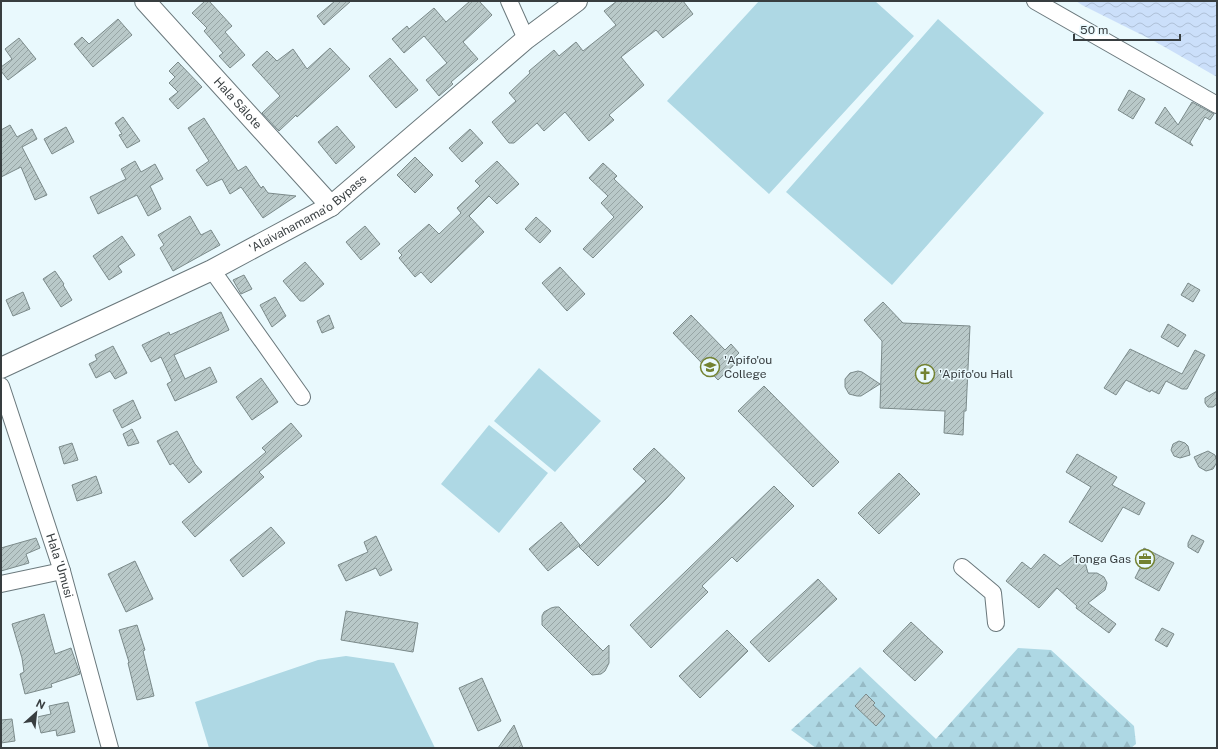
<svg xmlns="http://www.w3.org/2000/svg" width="1218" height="749" font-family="'Public Sans',sans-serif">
	<defs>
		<pattern id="forest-firs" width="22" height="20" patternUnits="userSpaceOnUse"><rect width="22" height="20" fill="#aed8e4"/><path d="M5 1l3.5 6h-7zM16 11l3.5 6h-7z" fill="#96bac5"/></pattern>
		<pattern id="water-waves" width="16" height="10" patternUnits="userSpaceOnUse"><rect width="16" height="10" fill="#cbdffa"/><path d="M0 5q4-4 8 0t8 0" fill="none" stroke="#afc0d7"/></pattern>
		<pattern id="building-hatch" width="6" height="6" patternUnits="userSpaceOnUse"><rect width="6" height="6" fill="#b9c9c9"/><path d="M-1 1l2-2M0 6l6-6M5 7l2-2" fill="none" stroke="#97a5a5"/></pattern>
	</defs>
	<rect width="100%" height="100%" fill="#e9f9fd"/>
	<!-- forest -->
	<path fill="url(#forest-firs)" d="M1018 648 1051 650 1134 726 1136 744 1131 748H816L791 730 860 667 936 739Z"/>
	<!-- garden -->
	<path fill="#aed8e4" d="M759 1H875L914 36 769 194 667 101Z
		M938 19 1044 113 892 285 786 192Z
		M539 368 601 421 555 472 494 421Z
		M489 425 548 473 499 533 441 484Z
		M346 656 394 663 435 748H209L195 702 318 660Z"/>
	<!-- water -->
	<path fill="url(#water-waves)" d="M1076 1H1217V77L1156 42 1082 5Z"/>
	<!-- building -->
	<path fill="url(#building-hatch)" stroke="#7b8a8a" d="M205 1H209L232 26 225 32 245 55 230 68 219 56 223 53 204 31 207 28 192 13Z
		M335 1H351L324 25 317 16Z
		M470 1H479L492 15 463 42 478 59 451 82 453 84 439 96 426 80 447 63 424 36 404 53 392 39 407 26 409 29 434 8 446 22Z
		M617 1H683L693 14 663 38 656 30 621 57 644 85 609 115 614 120 589 141 565 112 544 131 537 123 514 143H509L492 122 516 101 509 93 530 73 529 71 554 50 559 56 576 42 583 51 616 25 604 11Z
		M118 19 132 35 93 67 74 44 82 37 89 44Z
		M19 38 36 59 8 80 1 71V67L12 59 5 49Z
		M330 48 350 69 297 117 296 115 279 131 262 113 280 96 252 65 267 51 277 61 293 49 307 69Z
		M390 58 418 90 396 108 369 76Z
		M178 62 202 87 178 109 169 99 178 92 169 83 175 77 169 71Z
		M1129 90 1145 99 1133 119 1118 110Z
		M1192 102 1214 114 1210 120 1205 117 1190 142 1193 146 1155 123 1165 107 1178 125Z
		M123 117 140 141 127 148 119 135 122 134 115 123Z
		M204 118 238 171 246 166 261 188 263 186 268 193 296 196 263 218 241 187 230 194 222 179 207 186 196 170 209 161 188 128Z
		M10 125 17 137 32 129 37 139 22 147 47 195 35 200 21 167 1 177V130Z
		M337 126 355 147 336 164 318 142Z
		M66 127 74 142 52 154 44 139Z
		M470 129 483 143 462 162 449 148Z
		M415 157 433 175 415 193 397 175Z
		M135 161 141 172 155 164 163 179 150 186 161 209 148 216 137 195 98 214 90 197 126 179 121 169Z
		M497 161 519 184 497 204 489 196 469 216 484 232 431 283 421 272 415 277 399 258 402 255 398 251 429 224 439 234 461 213 457 208 480 186 475 181Z
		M603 163 617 176 614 179 643 207 593 258 583 249 614 217 601 203 608 196 589 178Z
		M190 216 201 235 211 230 220 245 173 271 160 248 164 245 158 235Z
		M536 217 551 231 540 243 525 229Z
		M365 226 380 244 361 260 346 242Z
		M122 236 135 255 118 266 122 272 109 280 93 256Z
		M305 262 324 284 304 301H300L283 281Z
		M560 267 585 294 567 311 542 283Z
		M55 271 64 284 63 285 72 300 61 307 43 279Z
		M244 275 252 289 241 294 233 280Z
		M1188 283 1200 290 1193 302 1181 295Z
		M23 292 30 309 13 316 6 300Z
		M275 297 286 316 272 327 260 305Z
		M883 302 903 323 970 326 966 411H964L963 435 944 433 945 411 880 408 882 341 864 320Z
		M221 312 229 330 174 355 185 379 210 367 217 382 175 401 167 384 172 381 161 357 151 362 142 345 169 332 170 335Z
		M329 315 334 328 322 333 317 321Z
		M691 315 725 350 731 344 739 353 734 358 737 362 718 380 673 333Z
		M1168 324 1186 335 1178 347 1161 337Z
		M113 346 127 373 115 379 110 371 96 378 89 364 97 360 95 355Z
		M1130 349 1182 374 1195 350 1205 355 1187 389H1182L1166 381 1159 394 1151 390 1150 392 1126 380 1116 395 1104 388Z
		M858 371 862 372 880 384 861 396H857L849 394 845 387V379L850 373Z
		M261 378 278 402 252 420 236 397Z
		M764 386 839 462 813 487 738 411Z
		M1217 391V404L1213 407H1208L1205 403V398Z
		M133 400 141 418 122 428 113 410Z
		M291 423 302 436 259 472 264 477 195 537 182 522 266 452 262 448Z
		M132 429 139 443 128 446 123 434Z
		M177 431 195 464 202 472 189 483 173 463 170 465 157 441Z
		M1179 441 1185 443 1188 446 1190 455 1180 458 1174 456 1171 450 1173 444Z
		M72 443 78 460 64 464 59 447Z
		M654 448 685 478 666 499 598 566 579 547 646 481 633 469Z
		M1208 451 1215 455 1217 462 1213 469 1206 471 1199 467 1194 457Z
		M1077 454 1117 477 1112 485 1145 503 1139 515 1123 507 1102 542 1069 522 1091 487 1066 472Z
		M899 473 920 494 879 534 858 513Z
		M96 476 102 493 77 501 72 485Z
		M774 486 794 506 737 562 732 557 702 586 708 592 651 648 630 625Z
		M561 522 580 545 548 571 529 549Z
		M271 527 285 543 243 577 230 560Z
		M1192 535 1204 541 1198 553 1188 547V543Z
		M376 536 392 570 380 576 376 568 346 581 338 565 368 552 364 542Z
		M36 538 40 548 26 554 29 563 1 571V548Z
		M1144 548 1174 563 1159 591 1135 578 1142 564 1137 561Z
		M1044 554 1060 566 1072 557H1079L1085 562 1088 573H1097L1104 577 1107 583 1105 590 1088 603 1116 624 1109 633 1076 608 1077 606 1057 588 1039 608 1006 581 1022 562 1031 569Z
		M135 561 153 599 126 612 108 574Z
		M818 579 837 599 769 662 750 642Z
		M555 607H559L603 651 609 645V663L605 671 601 674 592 675 542 625V616L544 612 551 608Z
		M346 611 418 623 413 652 341 640Z
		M44 614 55 654 71 648 80 674 51 684 52 687 25 694 20 674 24 672 22 658 12 624Z
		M911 622 943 652 915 681 883 651Z
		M137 625 145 650 143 651 154 696 137 700 128 663 129 662 119 630Z
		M1162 628 1174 634 1167 647 1155 640Z
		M727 630 748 651 700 698 679 676Z
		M482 678 501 721 478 731 459 688Z
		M866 694 875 703 873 705 885 716 876 726 855 706Z
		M68 702 75 732 57 736 56 730 41 733 37 717 51 714 49 706Z
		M12 719 15 741 1 743V720Z
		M514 725 523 748H498Z"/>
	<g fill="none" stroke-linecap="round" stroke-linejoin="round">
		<!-- minor casing -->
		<g stroke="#6a787c" stroke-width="18">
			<g id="minor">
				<path d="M509 1 526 39"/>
				<path d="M1035 1 1217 105"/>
				<path d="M212 270 302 397"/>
				<path id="s1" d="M1 386 62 571 110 748"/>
				<path d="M962 567 993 593 996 623"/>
				<path d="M1 584 62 571"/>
			</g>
		</g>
		<!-- major casing -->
		<g stroke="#6a787c" stroke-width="22">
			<g id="major">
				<path id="s2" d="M145 1 331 206"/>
				<path id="s3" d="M1 368 212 270 331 206 526 39 577 1"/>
			</g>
		</g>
		<!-- minor -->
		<use href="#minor" stroke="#fff" stroke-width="16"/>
		<!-- major -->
		<use href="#major" stroke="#fff" stroke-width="20"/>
	</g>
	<!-- icons -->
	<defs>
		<g id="school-ring" transform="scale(1)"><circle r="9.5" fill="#e9f9fd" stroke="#738231" stroke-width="1.5"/><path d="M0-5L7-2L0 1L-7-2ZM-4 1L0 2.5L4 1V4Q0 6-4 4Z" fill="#738231"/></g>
		<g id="church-ring" transform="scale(1)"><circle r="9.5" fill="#e9f9fd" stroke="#738231" stroke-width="1.5"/><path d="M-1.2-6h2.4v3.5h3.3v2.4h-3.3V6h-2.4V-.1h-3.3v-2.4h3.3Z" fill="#738231"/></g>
		<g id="office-ring" transform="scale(1)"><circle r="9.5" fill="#e9f9fd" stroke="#738231" stroke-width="1.5"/><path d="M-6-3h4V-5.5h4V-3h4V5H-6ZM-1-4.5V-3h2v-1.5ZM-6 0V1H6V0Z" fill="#738231"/></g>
	</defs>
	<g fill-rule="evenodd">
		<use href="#school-ring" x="710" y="367"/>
		<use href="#church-ring" x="925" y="374"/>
		<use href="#office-ring" x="1145" y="559"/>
	</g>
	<g text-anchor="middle" stroke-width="3" stroke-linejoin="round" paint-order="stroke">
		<!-- street labels -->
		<g font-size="12" fill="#383e40" stroke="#e9f9fd">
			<text dy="4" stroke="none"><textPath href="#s2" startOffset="138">Hala Sālote</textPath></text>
			<text dy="4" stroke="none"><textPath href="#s3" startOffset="344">'Alaivahamama'o Bypass</textPath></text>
			<text dy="4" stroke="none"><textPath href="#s1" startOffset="189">Hala 'Umusi</textPath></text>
		</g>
		<!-- poi labels -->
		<g font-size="12" fill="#383e40" stroke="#e9f9fd" text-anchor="start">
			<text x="724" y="364">'Apifo'ou<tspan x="724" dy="14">College</tspan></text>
			<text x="939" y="378">'Apifo'ou Hall</text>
			<text x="1131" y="563" text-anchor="end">Tonga Gas</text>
		</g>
	</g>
	<!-- border -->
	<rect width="1218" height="749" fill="none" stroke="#383e40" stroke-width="4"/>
	<!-- north arrow -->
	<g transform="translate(36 713) rotate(27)" stroke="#e9f9fd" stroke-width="3" paint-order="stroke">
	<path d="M0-3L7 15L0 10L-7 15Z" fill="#383e40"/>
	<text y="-6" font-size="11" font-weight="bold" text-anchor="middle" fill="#383e40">N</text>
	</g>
	<!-- scale -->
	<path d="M1074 34v6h106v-6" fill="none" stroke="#383e40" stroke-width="2"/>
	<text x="1080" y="34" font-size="12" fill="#383e40" stroke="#e9f9fd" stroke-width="3" paint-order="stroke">50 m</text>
</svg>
